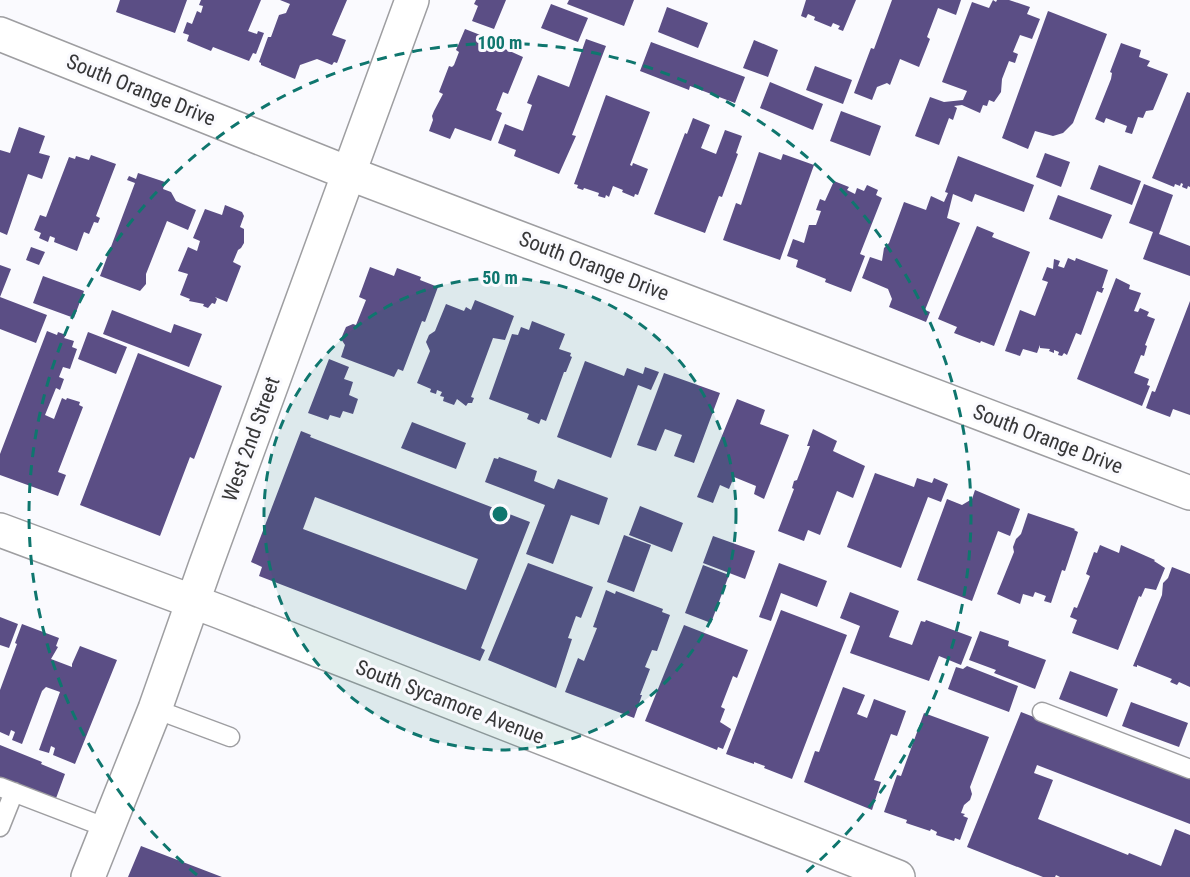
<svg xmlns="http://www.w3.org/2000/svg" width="1190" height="877" font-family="'Roboto Condensed',sans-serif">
	<rect width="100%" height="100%" fill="#fafafe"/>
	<!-- building -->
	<path fill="#5b4e85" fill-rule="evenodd" d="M120 0H187L175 33 116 12Z
		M201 0H261L248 31 257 34 258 31 264 33 256 54 253 53 249 61 213 47 211 51 187 41 189 35 183 33 187 22 192 24 197 11 201 13 203 6 199 5Z
		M280 0H347L332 35 346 40 337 63 334 62 332 65 317 59 300 65 295 79 261 65V63L259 62 268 37H271L279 15 286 13 290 4Z
		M476 0H506L494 29 472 21 478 6 474 4Z
		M569 0H634L624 26 567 4Z
		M806 0H856L843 31 838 29 840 26 833 23 831 27 814 20 815 17 808 14 806 18 801 16Z
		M892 0H961L956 15 938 8 927 37 930 39 919 67 900 59 890 85 887 83 877 87 872 100 854 93 871 48 874 49Z
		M993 0 996 2 997 0H1009L1030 7 1027 14 1040 19 1032 39 1020 35 1013 52 1018 54 1015 63 1009 61 1002 79 1001 92 994 102 989 100 987 106 983 105 980 113 962 105 954 106 957 108 953 120 949 118 939 145 915 136 930 97 944 102 963 100 967 91 942 82 972 2 989 8Z
		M551 4 588 18 578 42 541 28Z
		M667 7 708 23 698 48 658 32Z
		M1048 11 1107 34 1073 123 1063 133 1053 136 1035 131 1028 149 1002 138Z
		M465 29 488 38 487 41 523 57 508 94 503 92 496 110 502 113 491 141 455 128 450 139 429 131 433 120 432 116 434 111 443 94 439 92 449 66 452 67 454 65 459 52 456 50Z
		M586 39 606 46 572 135 576 136 559 174 514 156 516 150 498 143 505 124 523 131 532 105 527 103 538 75 569 87Z
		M754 40 778 50 768 77 743 68Z
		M651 42 745 77 735 103 690 86 689 90 640 71Z
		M1121 43 1141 50 1139 57 1150 61 1147 66 1168 74 1153 110 1146 111 1143 118 1138 117 1132 134 1125 132 1127 126 1106 118 1104 123 1095 119 1111 79 1112 73 1110 72Z
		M815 66 852 80 843 104 806 90Z
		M770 82 823 104 813 130 760 108Z
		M1187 92 1190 93V187L1188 186 1187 189 1182 187 1183 184 1181 183 1180 186 1175 184 1174 187 1152 178Z
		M606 95 650 112 630 165 632 166 633 163 648 169 638 195 635 194 634 197 622 192 623 190 613 186 609 197 606 195 605 198 598 196 599 193 584 188 583 190 577 188 578 185 574 184Z
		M841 111 881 126 870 156 830 141Z
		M693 118 710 125 701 148 716 154 725 130 742 136 736 153 738 154 722 197 719 196 705 233 654 214 685 133 687 134Z
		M19 127 45 136 39 153 50 156 42 179 28 174 7 235 0 232V150L10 153Z
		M759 152 781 160 783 154 814 165 780 260 723 240 736 203 741 205Z
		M1045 153 1070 162 1061 187 1036 177Z
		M91 155 116 164 96 216 100 218 98 223 94 222 89 234 84 232 77 251 54 242 55 238 50 236 48 242 39 238 41 233 34 230 40 215 46 217 69 157 75 159 76 156 89 160Z
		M958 156 1034 185 1024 212 975 194 972 202 953 194 947 218 960 223 925 310 930 312 926 322 889 307 892 299 888 289 862 278 870 257 882 261 884 248 889 243 904 202 926 210 931 196 944 202 948 193 945 192Z
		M1099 165 1141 181 1132 205 1090 189Z
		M138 173 165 182 163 189 171 192 176 201 196 210 188 230 167 221 146 274V284L140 291 100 276 135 183 127 180 129 176 136 179Z
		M834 181 849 187 847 190 855 194 857 188 864 191 867 185 878 190 876 195 882 198 860 254 865 256 851 292 825 282 826 279 796 267 798 260 787 256 793 239 804 243 809 225H816L821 211 816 210 820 199 825 201Z
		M1144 184 1173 195 1159 234 1190 246V276L1143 259 1153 232 1129 223Z
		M1058 195 1112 215 1102 239 1049 219Z
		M225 205 242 212 244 216 240 227 244 229V243L241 248 238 250 233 262 241 266 227 302 215 297 217 299 215 304 212 303 208 308 203 306 204 304 189 301 190 299 180 295 188 274 178 271 188 247 197 251 200 241 193 238 205 209 222 215Z
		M977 226 994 233 992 237 1030 252 994 346 981 341 980 343 954 333 957 327 938 319Z
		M31 247 45 252 39 265 26 260Z
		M1068 258 1075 261 1076 258 1108 270 1102 288H1104L1102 293 1097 291 1081 335 1076 333 1067 355 1064 353 1062 356 1058 355 1059 352 1054 350V353L1049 351 1050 349 1040 348V345L1037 353 1023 349 1020 356 1005 351 1020 310 1035 316 1048 282 1042 280 1047 267 1053 269 1054 259 1060 261 1058 266 1064 268Z
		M0 265 11 269 0 297 47 315 36 343 0 329Z
		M370 267 394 276 397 268 421 277 420 280 438 287 425 322 422 321 403 371 398 369 394 377 341 357 345 345 341 339 343 334 346 327 353 324 356 325 366 300 359 297Z
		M43 276 84 291 74 318 33 303Z
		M1116 278 1130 285 1129 289 1141 293 1134 311 1138 312 1140 308 1149 312 1147 316 1155 319 1145 345 1147 346 1144 356 1141 355 1134 373 1149 379 1147 385 1150 386 1142 406 1077 379Z
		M475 300 514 316 505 340 493 338 471 397 474 398 472 403H468L466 406 457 399 454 405 443 401 444 397 440 396 442 392 437 390 436 394 430 392 431 389 417 383 430 351 426 342 429 335 435 331 446 304 464 311 466 307 471 310Z
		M1190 301V415L1173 409 1170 417 1146 408 1152 391 1155 392Z
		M112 310 171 333 174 324 202 334 189 367 103 334Z
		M532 321 565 334 559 349 571 353 570 356 572 357 566 372H564L546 421 541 419 539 424 527 419 529 414 489 399 512 334 518 335 521 327 529 330Z
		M47 331 57 335 58 332 66 335 64 338 74 341 72 347 77 349 70 369 63 367 59 377 64 379 60 390 56 388 45 415 54 419 62 398 66 400 67 398 80 402 79 405 83 407 58 472 66 475 58 496 0 475V454Z
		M88 332 127 347 116 374 78 359Z
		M138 353 222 386 194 459 190 457 160 536 80 505Z
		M329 359 349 367 344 379 353 382 349 395 358 399 353 414 343 411 340 418 330 415 328 420 308 413Z
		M585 361 624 376 627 368 643 374 645 367 659 372 651 390 638 385 611 458 557 437Z
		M664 373 720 393 694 463 674 456 682 435 665 429 656 451 637 445Z
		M737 399 765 410 760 424 789 435 764 499 754 494 756 486 734 477 729 489 720 485 713 503 697 497Z
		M412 422 466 443 456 469 401 448Z
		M813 429 837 441 833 451 865 466 853 498 837 491 820 535 808 530 804 541 778 531 794 489 792 488 794 481 797 480 810 446H807Z
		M301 431 311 435 310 437 530 522 481 648 485 650 480 661 259 576 262 567 251 562ZM315 497 478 559 466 590 303 529Z
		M499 457 537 471 534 481 554 489 558 479 608 498 599 525 571 515 553 564 526 554 545 505 485 482 494 458 498 459Z
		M875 473 914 487 917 478 932 483 934 478 948 484 941 502 928 497 901 568 847 547Z
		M975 490 1020 509 1010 536 998 531 972 601 917 580 947 499 962 505 972 499Z
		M640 506 683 523 672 552 629 535Z
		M1028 513 1075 529 1074 530 1078 532 1065 571 1062 570 1051 603 1044 601 1046 596 1035 592 1033 597 1023 594 1020 604 997 594 1014 552 1013 547 1016 539 1021 534Z
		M624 535 651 545 634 592 607 582Z
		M713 536 755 551 745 579 703 563Z
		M1100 545 1119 553 1121 545 1155 560 1154 561 1165 568 1156 590 1145 588 1141 597 1139 596 1118 650 1072 633 1077 620 1070 617 1074 607 1077 608 1090 576 1086 574 1094 552 1097 553Z
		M528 563 593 587 581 618 576 616 568 638 572 639 556 688 488 660Z
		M779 563 827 581 817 607 781 593 771 621 759 617Z
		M703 565 729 575 711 623 685 613Z
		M1172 567 1190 574V687L1179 682 1177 685 1170 682 1172 679 1137 665V667L1133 666 1162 595 1163 583 1168 578Z
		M606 590 615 594 616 591 663 609 662 612 670 615 657 651 652 650 645 667 650 669 640 695H642L634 718 565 692 578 658 584 661 597 628 593 627Z
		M850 592 899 611 889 637 912 645 921 621 925 622 926 620 972 637 961 665 939 656 929 681 850 653 860 626 840 618Z
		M781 610 847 635 792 779 764 768 765 766 754 762V764L726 754Z
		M0 617 18 624 9 648 0 645Z
		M22 624 59 638 56 646 58 647 51 659 72 667V664L80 646 117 660 75 764 53 755 55 748 51 746 49 753 39 750 60 692 46 687 42 691 22 744 12 740 15 732 11 730 9 736 0 732V690L17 644 15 643Z
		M684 625 748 650 737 678 733 676 721 707 725 709 720 722 731 729 723 749 718 747 717 750 645 721Z
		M980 631 1009 641 1008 646 1046 660 1035 689 994 673 996 670 969 660Z
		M967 666 1018 686 1009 712 948 689 956 667 963 669Z
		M1070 671 1118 689 1107 717 1059 699Z
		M843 687 865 695 857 714 867 718 874 699 906 711 897 736 891 734 874 780 881 782 872 810 804 782 815 751 819 752Z
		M1131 702 1188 723 1179 747 1122 726Z
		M1021 712 1190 778V824L1037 765 1034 773 1053 780 1038 819 1128 855 1129 853 1161 866 1175 829 1190 835V877H1060L1056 875 1055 877H1043L967 847Z
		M924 713 989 737 970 787 972 794 970 800 964 805 961 813 965 814 963 816 968 818 960 840 955 838 954 841 936 835 937 832 931 829 930 831 906 823 907 820 884 812 897 775 901 776Z
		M0 745 42 762 41 764 65 774 55 801 0 780Z
		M141 846 222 877H128Z"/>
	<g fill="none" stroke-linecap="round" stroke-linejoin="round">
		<!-- service casing -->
		<g stroke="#9e9ea1" stroke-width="21">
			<path id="service" d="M155 709 230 737
				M1042 712 1190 769
				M0 787 107 828
				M0 827 14 792"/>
		</g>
		<!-- minor casing -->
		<g stroke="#9e9ea1" stroke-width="36">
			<path id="minor" d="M0 34 348 173 1190 493
				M0 530 218 611 898 877
				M88 877 155 709 205 567 412 0"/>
		</g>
		<!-- service -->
		<use href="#service" stroke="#fff" stroke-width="18"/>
		<!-- minor -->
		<use href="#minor" stroke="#fff" stroke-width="33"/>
	</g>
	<!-- distance rings -->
	<circle cx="500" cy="514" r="236" fill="#0f766e" fill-opacity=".12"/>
	<g fill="none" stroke="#0f766e" stroke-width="3" stroke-dasharray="10 8">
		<circle cx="500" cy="514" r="236"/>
		<path d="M197 875A471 471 0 1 1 803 875"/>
	</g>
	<g text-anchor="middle" stroke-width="6" stroke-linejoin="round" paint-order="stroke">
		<!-- street labels -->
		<g font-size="21" fill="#373738" stroke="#fafafe">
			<text transform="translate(141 90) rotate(22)" y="7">South Orange Drive</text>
			<text transform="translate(594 266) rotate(21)" y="7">South Orange Drive</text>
			<text transform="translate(251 439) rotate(-70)" y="7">West 2nd Street</text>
			<text transform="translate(1048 439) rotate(21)" y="7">South Orange Drive</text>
			<text transform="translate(450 702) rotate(21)" y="7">South Sycamore Avenue</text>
		</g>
	</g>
	<circle cx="500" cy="514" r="9" fill="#0f766e" stroke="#fafafe" stroke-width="3"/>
	<g font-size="18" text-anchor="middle" font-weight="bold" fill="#0f766e" stroke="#fafafe" stroke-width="6" stroke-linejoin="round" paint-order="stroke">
		<text x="500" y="49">100 m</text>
		<text x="500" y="284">50 m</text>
	</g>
</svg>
